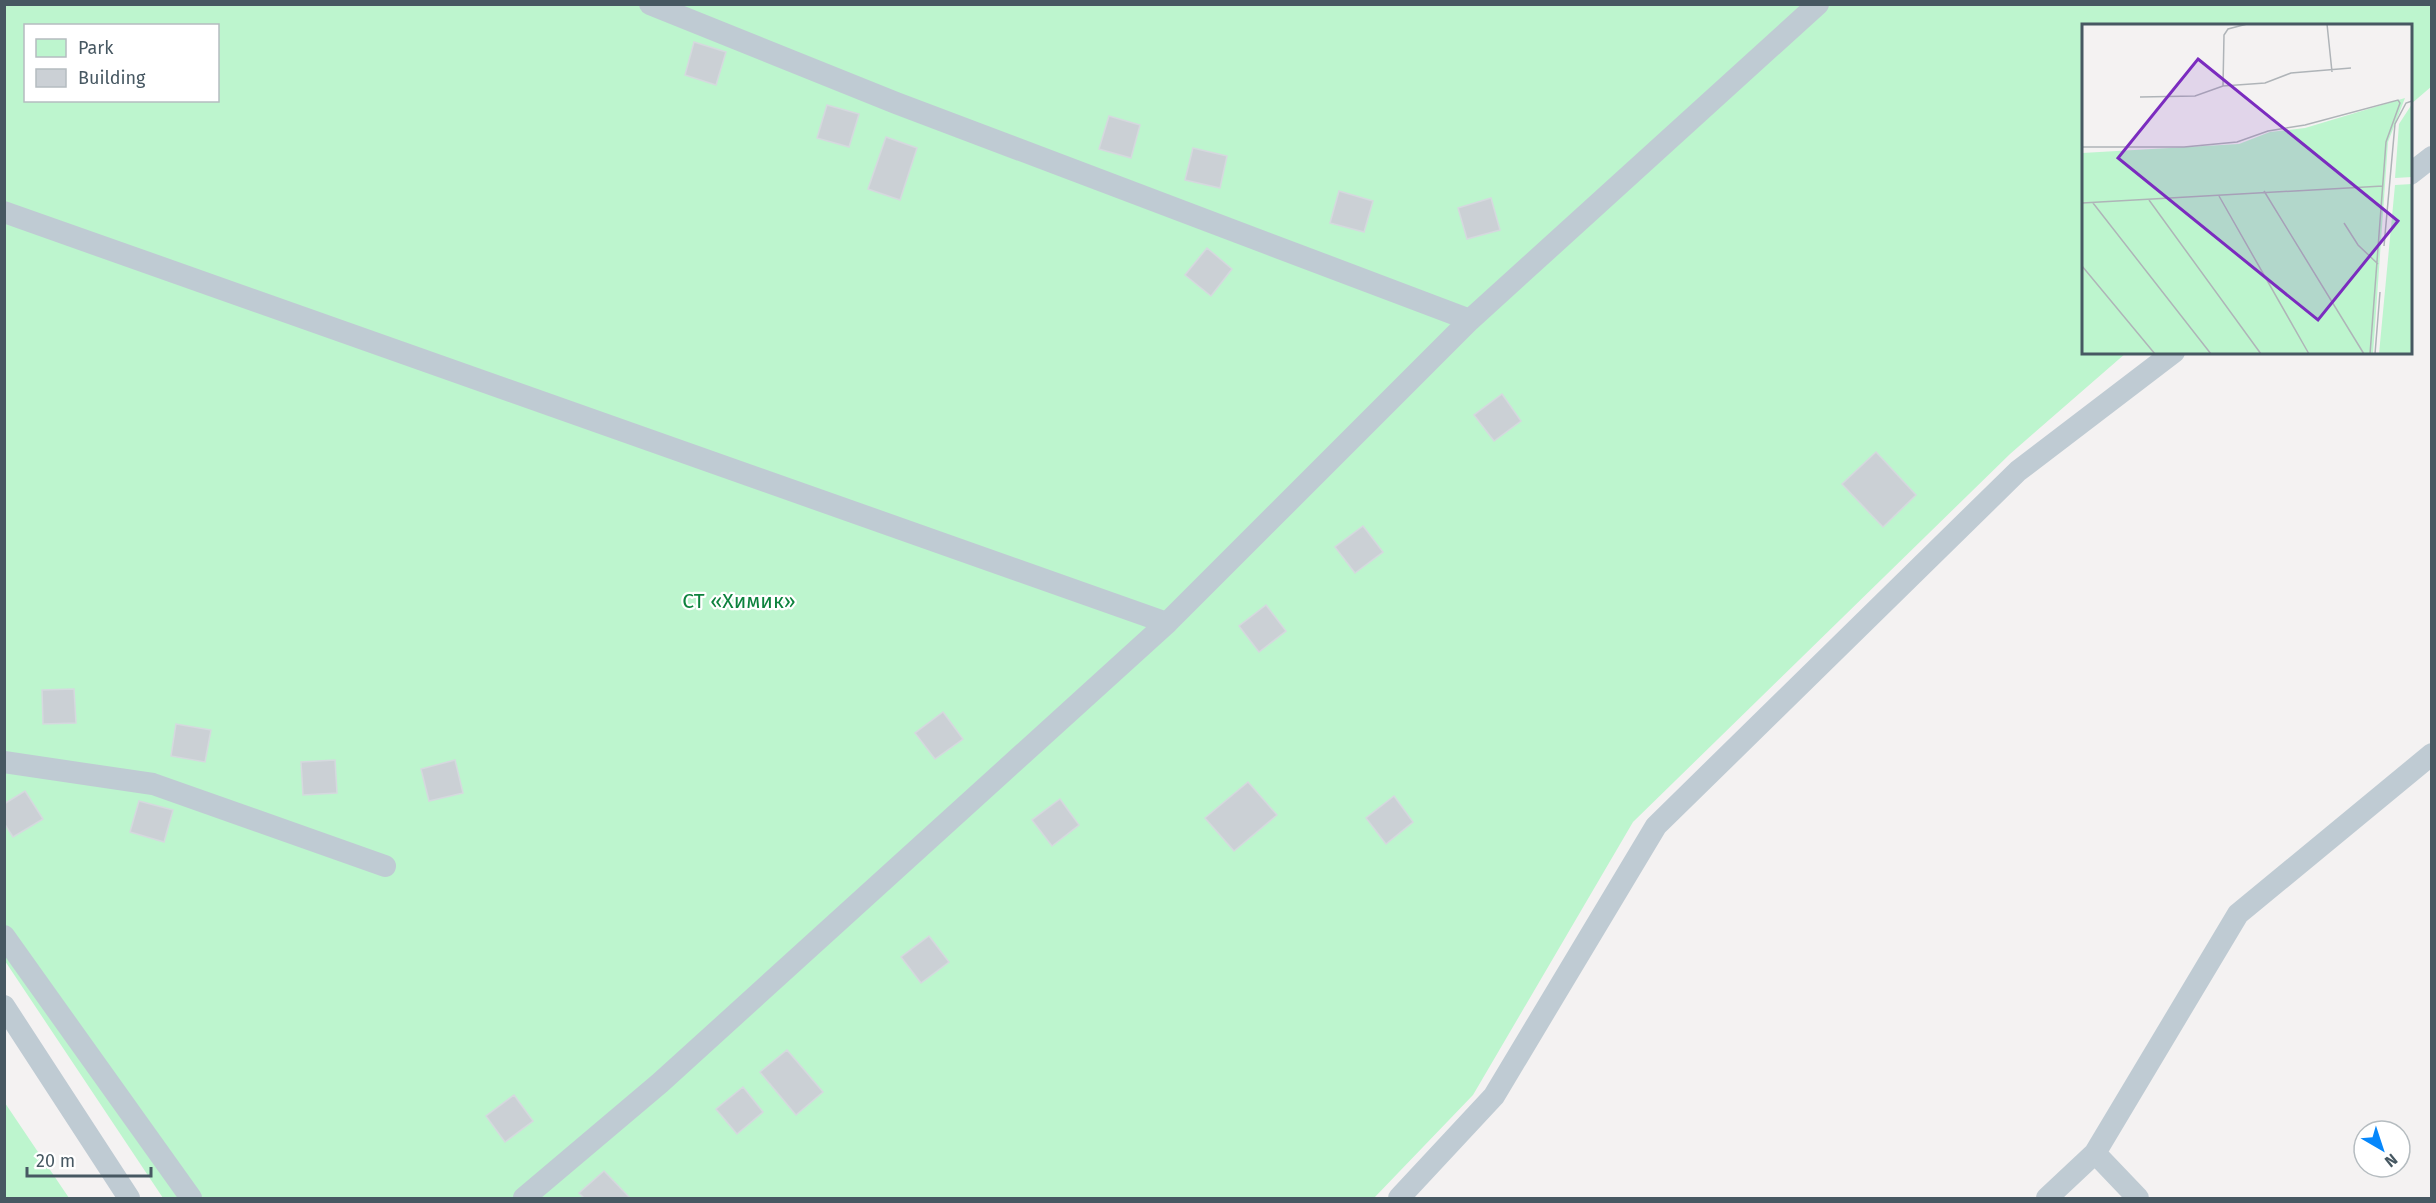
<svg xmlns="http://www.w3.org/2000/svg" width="2436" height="1203" font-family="'Fira Sans',sans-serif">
	<rect width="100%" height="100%" fill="#f4f2f2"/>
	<!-- green -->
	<path fill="#bdf5ce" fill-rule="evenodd" d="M2431 4 2432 86 2411 104 2410 26H2084V352L2126 353 2010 454 1633 822 1473 1095 1374 1198H163L5 961 4 5ZM26 26H218V100H26Z
		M4 1103H5L69 1198H5Z"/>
	<!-- building -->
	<path fill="#cbd0d5" stroke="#d5d9de" stroke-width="1.5" d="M694 42 726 52 716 85 685 75Z
		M827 105 859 114 849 147 817 138Z
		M1109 116 1140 125 1131 158 1099 149Z
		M886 137 917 148 900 200 868 189Z
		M1193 148 1227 156 1220 188 1185 180Z
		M1339 191 1373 201 1364 232 1330 223Z
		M1491 198 1500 230 1467 239 1458 208Z
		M1207 248 1232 269 1211 296 1185 275Z
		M1502 394 1521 421 1494 441 1474 415Z
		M1876 452 1916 495 1883 527 1842 484Z
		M1363 526 1383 552 1355 573 1335 547Z
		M1266 605 1286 631 1259 652 1239 626Z
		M74 689 76 723 43 724 42 690Z
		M943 712 963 739 935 759 915 733Z
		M176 724 211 730 205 762 171 756Z
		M335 760 337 793 303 795 301 762Z
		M455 760 463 793 429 801 421 769Z
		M1248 782 1277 815 1234 851 1205 818Z
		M25 791 43 819 13 837 4 823V804Z
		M1394 796 1413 822 1386 844 1366 818Z
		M1060 799 1079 825 1052 846 1032 820Z
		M139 801 173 810 164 842 130 832Z
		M929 936 949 962 921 983 901 957Z
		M787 1050 823 1092 796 1115 760 1072Z
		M743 1087 763 1112 737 1134 716 1109Z
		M514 1095 533 1121 505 1142 486 1116Z
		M604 1171 630 1198H584L579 1193Z"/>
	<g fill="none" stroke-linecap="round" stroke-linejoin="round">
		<!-- service -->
		<path stroke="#bfcbd3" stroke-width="22" d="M650 4 896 103 1470 320
			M2410 174 2432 157
			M4 212 1167 623
			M4 762 153 784 385 866
			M4 936 191 1198
			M4 1006 129 1198
			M2095 1153 2238 914 2432 754
			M524 1198 660 1083 1167 623 1470 320 1818 4
			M1399 1198 1494 1096 1656 826 2018 471 2174 352
			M2047 1198 2095 1153 2138 1198"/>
	</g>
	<g text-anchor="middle" stroke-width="4.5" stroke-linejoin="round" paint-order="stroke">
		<!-- park labels -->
		<g font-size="21" fill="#0d823d" stroke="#fff">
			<text x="739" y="608">СТ «Химик»</text>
		</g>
	</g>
	<!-- overview -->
	<g transform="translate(2082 24)">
		<rect width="330" height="330" fill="#f4f2f2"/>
		<path d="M323 74 306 118 291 330H0V129L157 120 188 108 223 104ZM330 80V153L313 154 317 100ZM330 160V330H297L313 161Z" fill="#bdf5ce"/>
		<path fill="none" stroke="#afb4b8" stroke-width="1.5" d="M165 0 146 5 142 11 141 62 183 59 209 49 269 44M245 0 250 48M58 73 113 72 141 62M0 123H102L155 118 186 107 223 101 316 76 318 79 304 118 288 330M182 167 282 330M137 172 227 330M67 176 179 330M0 179 301 162M11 179 129 330M262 199 276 221 296 240M302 222 313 100 324 79 330 77M0 242 73 330M293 330 298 268"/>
		<path fill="#7b2cbf" fill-opacity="0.15" stroke="#7b2cbf" stroke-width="3" d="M116 35 316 197 236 296 36 134Z"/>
		<rect width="330" height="330" fill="none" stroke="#475862" stroke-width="3"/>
	</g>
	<!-- border -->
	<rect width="2436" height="1203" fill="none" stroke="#475862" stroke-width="12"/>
	<!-- legend -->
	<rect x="24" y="24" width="195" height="78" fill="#ffffff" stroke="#b5bcc0" stroke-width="1.5"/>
	<rect x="36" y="39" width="30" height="18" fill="#bdf5ce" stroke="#b5bcc0" stroke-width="1.5"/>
	<text x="78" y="54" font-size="18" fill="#475862">Park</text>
	<rect x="36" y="69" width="30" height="18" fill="#cbd0d5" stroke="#b5bcc0" stroke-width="1.5"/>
	<text x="78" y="84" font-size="18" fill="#475862">Building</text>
	<!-- north arrow -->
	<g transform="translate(2382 1149) rotate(141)"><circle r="28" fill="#ffffff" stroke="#b5bcc0" stroke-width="1.5"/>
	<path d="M0-4.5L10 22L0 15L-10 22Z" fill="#0687fb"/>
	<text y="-9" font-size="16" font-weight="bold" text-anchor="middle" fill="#475862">N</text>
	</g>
	<!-- scale -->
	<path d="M27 1167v9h124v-9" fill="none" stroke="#475862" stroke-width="3"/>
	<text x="36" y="1167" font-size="18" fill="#475862" stroke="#ffffff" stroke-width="4.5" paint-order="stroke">20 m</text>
</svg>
